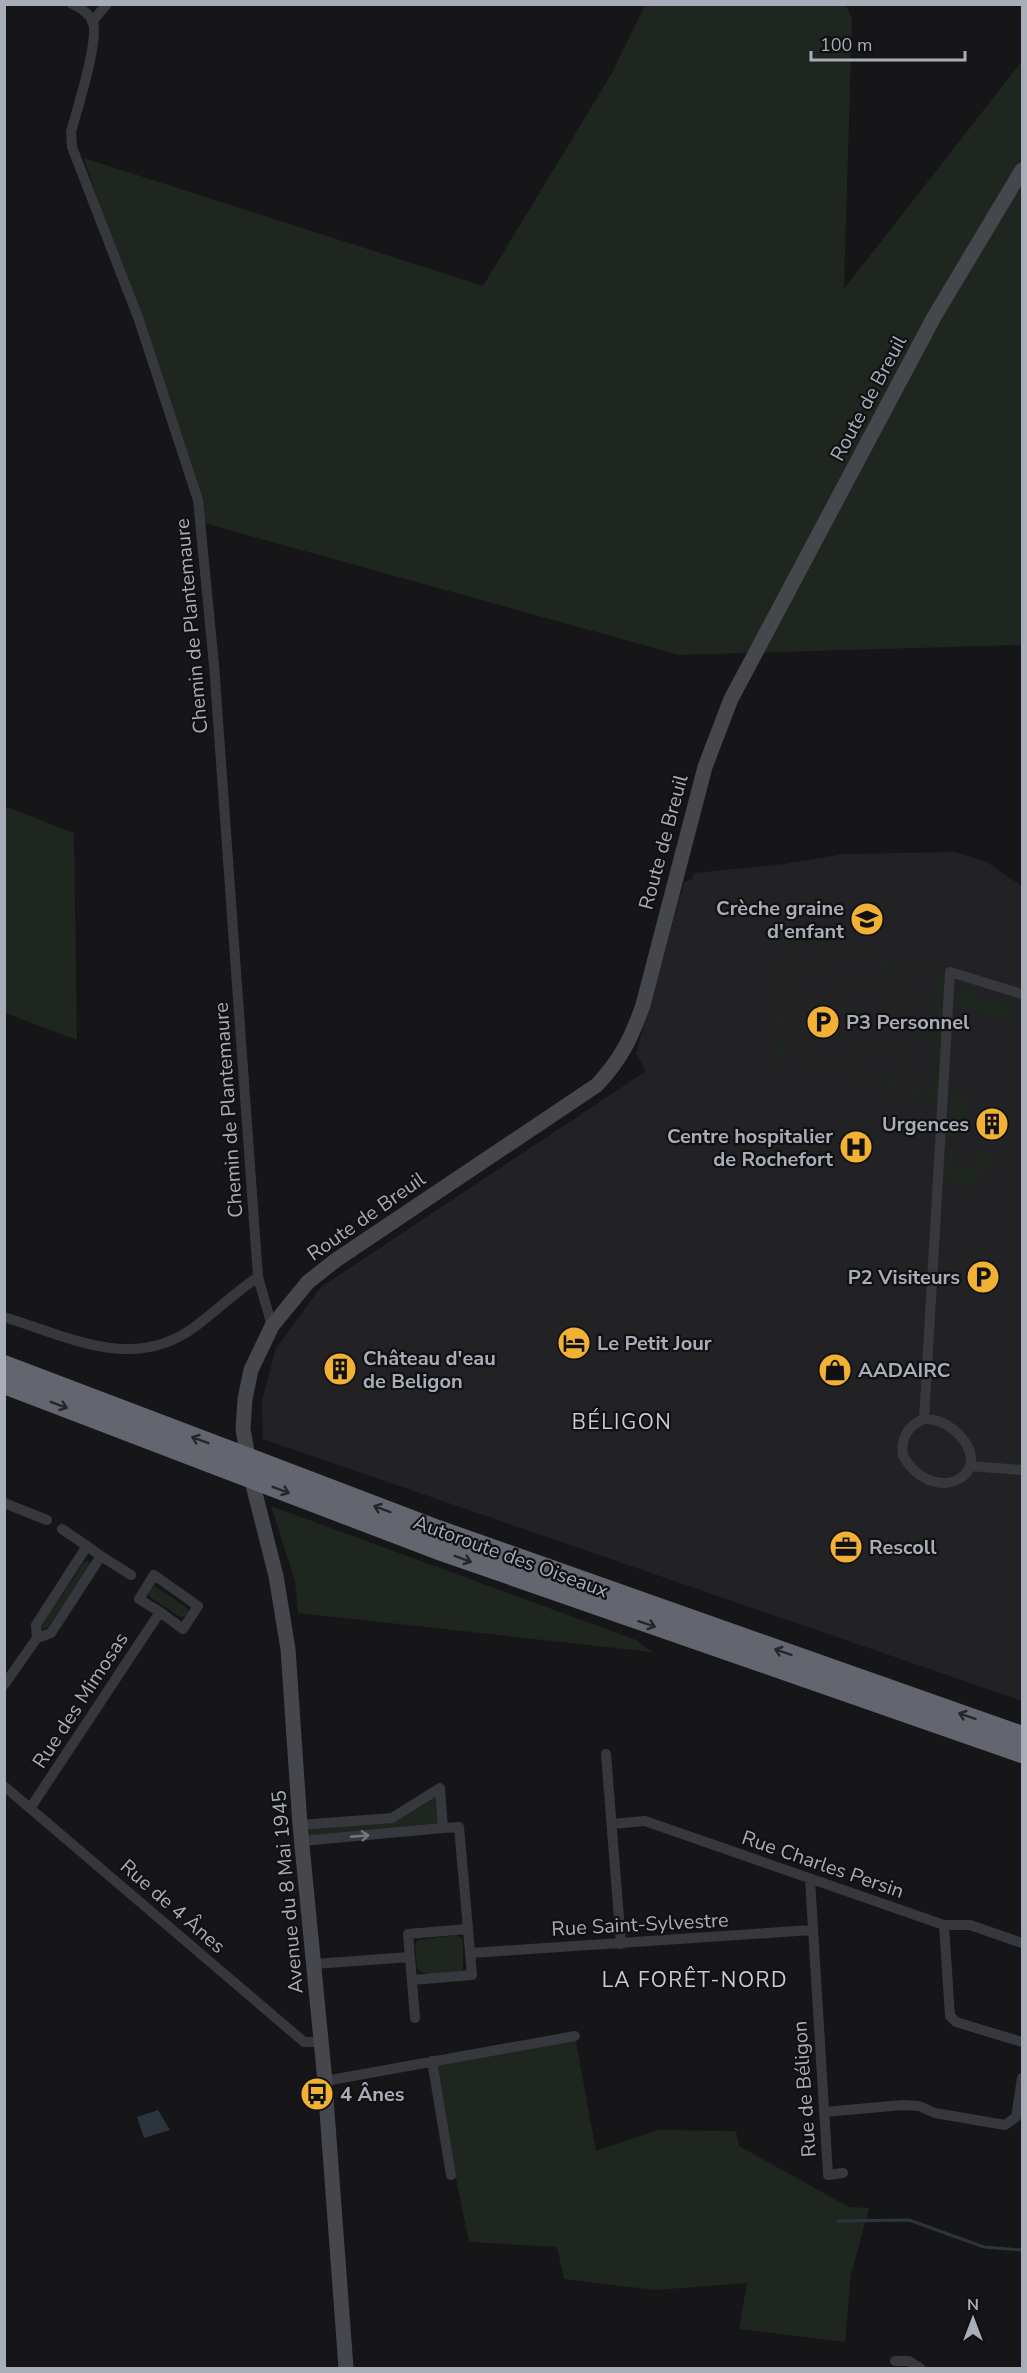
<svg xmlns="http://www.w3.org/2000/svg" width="1027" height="2373" font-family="'Nunito Sans',sans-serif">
	<rect width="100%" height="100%" fill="#161618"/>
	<!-- built -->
	<path fill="#222225" d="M955 852 985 861 1022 886V1701L263 1439 262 1401 276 1348 321 1287 646 1071 636 1054 684 882 692 880 694 873 785 864 844 854Z"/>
	<!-- green -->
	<path fill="#1e261f" d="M645 5H846L852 19 844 289 1022 61V645L679 655 200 522 84 158 483 286 612 73Z
		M4 806 74 833 77 1040 5 1013Z
		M783 931 904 965 905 977 901 976 903 969 888 964 886 971 879 969 881 962 788 935 785 942 781 938Z
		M784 953 787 954 785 961 899 994 901 987V1005H897L899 997 787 964 785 972 782 970Z
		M918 969 944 977 940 1066 932 1063 937 1046 934 1045 936 1038 916 1032 913 1039 911 1037 912 1021 915 1020 913 1028 932 1033 937 1017 934 1015 935 1008 916 1002 914 1010 916 991 919 992 917 999 933 1003 938 987 934 986 936 978 917 972Z
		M782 983H785L783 990 899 1024 901 1016V1033L896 1034 898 1026 787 995 784 1002 779 999Z
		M964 988 976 990 975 996 1014 1007 1009 1022 955 1004 958 992Z
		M778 1013H784L783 1019 894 1053 899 1046 898 1064H896L897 1056 782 1023 781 1031 778 1029Z
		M784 1041 783 1049 894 1081 896 1075 899 1076 898 1092H892L893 1085 782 1052 780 1059 776 1056 777 1043Z
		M934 1068 940 1070 937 1107 930 1105 932 1096 918 1092 915 1100 909 1096 908 1081 911 1078 915 1080 913 1088 930 1093 935 1076 932 1075Z
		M951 1098H965L969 1102 959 1135 955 1138 947 1134 948 1106Z
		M946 1150H954L952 1163 970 1169 976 1151 998 1157 995 1168C978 1168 981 1179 973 1189L953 1183 944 1174Z
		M271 1506 636 1640 652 1652 298 1613 295 1581Z
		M88 1560 91 1565 48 1627 42 1629V1625L84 1562Z
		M154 1586 185 1606 188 1610 187 1616 180 1617 150 1597 149 1592Z
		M440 1788 443 1828 302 1841 300 1825 392 1818Z
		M457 1935 463 1940V1970C451 1976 427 1978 417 1969L415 1944 418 1940Z
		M575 2036 596 2151 658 2130 736 2131 739 2146 849 2207 869 2208 851 2275 845 2342 739 2329 747 2283 655 2290 564 2279 557 2247 469 2242 432 2061Z"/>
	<!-- water -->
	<path fill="#2c353c" d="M158 2110 170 2130 144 2138 137 2117Z"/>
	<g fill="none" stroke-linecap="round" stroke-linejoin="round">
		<!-- stream -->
		<path stroke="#2c353c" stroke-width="3" d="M838 2221 909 2220 984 2247 1022 2250"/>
		<!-- street -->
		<path stroke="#37383d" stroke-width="10" d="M72 4C81 8 89 13 93 22 99 42 77 109 71 132L72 147 139 320 198 500 214 665 258 1277 272 1326
			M92 22 107 4
			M4 1317C70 1337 134 1373 196 1326 217 1310 236 1292 258 1277
			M924 1419 950 972 1022 994
			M924 1419C936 1418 945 1423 954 1430 1002 1471 936 1511 903 1456 900 1439 908 1425 924 1419Z
			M970 1466 1022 1470
			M4 1503 47 1520
			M62 1529 87 1546
			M101 1556 131 1575
			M4 1685 37 1638 51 1633 101 1556 87 1546 36 1625 37 1638
			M606 1754 621 1944
			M4 1786 304 2042H322
			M31 1807 160 1612 183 1629 198 1606 154 1575 139 1599 160 1612
			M612 1824 645 1821 944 1925H970L1022 1943
			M300 1825 392 1818 440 1788 443 1828 302 1841
			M443 1828 459 1827 468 1929
			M810 1879 828 2175 843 2173
			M944 1925 950 2016 956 2022 1022 2042
			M471 1953 812 1930
			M314 1964 410 1957
			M412 1980 472 1975 468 1929 408 1934 415 2018
			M432 2061 451 2175
			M325 2081 575 2036
			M824 2112 903 2105 919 2106 935 2113 1005 2125 1016 2117 1022 2078
			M895 2361H909L920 2368"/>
		<!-- secondary -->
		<path stroke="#45474d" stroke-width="15" d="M346 2368 324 2071 300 1825 288 1649 276 1576 253 1485 243 1429 245 1399 251 1370 272 1326 308 1282 336 1260 597 1085C621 1059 631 1039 643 1005L705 767 731 699 934 317 1022 170"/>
		<!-- highway -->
		<path stroke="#63666e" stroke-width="20" d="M4 1365 438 1530 1022 1736
			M4 1384 436 1549 1022 1753"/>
	</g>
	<!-- one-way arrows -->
	<defs><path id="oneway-shaft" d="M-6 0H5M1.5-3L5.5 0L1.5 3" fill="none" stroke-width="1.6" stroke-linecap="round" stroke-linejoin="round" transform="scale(1.5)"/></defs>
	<g stroke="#26262a">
		<use href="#oneway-shaft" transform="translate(59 1405) rotate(21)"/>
		<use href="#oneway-shaft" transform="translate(200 1440) rotate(-159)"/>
		<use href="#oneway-shaft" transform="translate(281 1490) rotate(21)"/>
		<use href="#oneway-shaft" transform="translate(382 1509) rotate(-159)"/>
		<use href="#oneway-shaft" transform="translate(463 1559) rotate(20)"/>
		<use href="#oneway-shaft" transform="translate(647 1624) rotate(19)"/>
		<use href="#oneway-shaft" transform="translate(783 1652) rotate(-161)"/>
		<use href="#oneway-shaft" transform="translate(967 1716) rotate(-161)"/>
	</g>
	<use stroke="#757881" href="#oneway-shaft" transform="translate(360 1836) rotate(-5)"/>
	<!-- icons -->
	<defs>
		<g id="school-disc" transform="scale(1.725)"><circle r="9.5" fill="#f2b134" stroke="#111113"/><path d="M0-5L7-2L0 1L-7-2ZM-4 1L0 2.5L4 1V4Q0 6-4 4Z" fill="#111"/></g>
		<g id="parking-disc" transform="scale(1.725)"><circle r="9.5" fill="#f2b134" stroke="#111113"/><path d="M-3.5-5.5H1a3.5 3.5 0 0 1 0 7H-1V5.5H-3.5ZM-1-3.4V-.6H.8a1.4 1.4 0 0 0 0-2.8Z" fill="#111"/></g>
		<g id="building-disc" transform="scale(1.725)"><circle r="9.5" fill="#f2b134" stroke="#111113"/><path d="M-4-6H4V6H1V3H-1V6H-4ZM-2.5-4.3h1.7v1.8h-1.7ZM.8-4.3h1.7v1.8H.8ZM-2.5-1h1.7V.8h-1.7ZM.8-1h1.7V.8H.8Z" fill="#111"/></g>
		<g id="hospital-disc" transform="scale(1.725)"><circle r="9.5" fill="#f2b134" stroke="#111113"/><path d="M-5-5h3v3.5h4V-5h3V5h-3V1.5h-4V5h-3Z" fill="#111"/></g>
		<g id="hotel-disc" transform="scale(1.725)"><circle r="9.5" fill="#f2b134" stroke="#111113"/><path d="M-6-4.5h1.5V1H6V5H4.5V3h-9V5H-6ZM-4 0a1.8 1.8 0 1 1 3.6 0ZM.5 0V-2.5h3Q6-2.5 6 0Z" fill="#111"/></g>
		<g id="shop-disc" transform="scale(1.725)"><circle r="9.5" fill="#f2b134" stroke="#111113"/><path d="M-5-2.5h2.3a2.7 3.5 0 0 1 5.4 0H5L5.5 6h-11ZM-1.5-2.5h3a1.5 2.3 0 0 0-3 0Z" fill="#111"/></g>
		<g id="office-disc" transform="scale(1.725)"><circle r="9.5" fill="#f2b134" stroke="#111113"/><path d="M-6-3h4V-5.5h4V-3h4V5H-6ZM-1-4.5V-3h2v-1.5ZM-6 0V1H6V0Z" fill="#111"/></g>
		<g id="bus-disc" transform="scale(1.725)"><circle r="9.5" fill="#f2b134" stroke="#111113"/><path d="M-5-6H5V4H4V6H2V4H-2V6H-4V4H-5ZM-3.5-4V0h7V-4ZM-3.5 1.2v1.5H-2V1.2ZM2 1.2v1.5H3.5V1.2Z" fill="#111"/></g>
	</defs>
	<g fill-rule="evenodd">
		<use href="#school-disc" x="867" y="919"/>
		<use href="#parking-disc" x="823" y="1022"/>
		<use href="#building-disc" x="992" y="1124"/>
		<use href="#hospital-disc" x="856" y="1147"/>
		<use href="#parking-disc" x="983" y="1277"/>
		<use href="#hotel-disc" x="574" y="1343"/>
		<use href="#building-disc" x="340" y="1369"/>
		<use href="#shop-disc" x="835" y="1370"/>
		<use href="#office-disc" x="846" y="1547"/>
		<use href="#bus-disc" x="317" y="2094"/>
	</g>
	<g text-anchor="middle" stroke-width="4.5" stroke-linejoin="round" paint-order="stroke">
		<!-- street labels -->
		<g font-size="20" fill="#a8adb8" stroke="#111113">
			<text transform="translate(868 398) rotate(-62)" y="7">Route de Breuil</text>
			<text transform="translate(191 626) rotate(-95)" y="7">Chemin de Plantemaure</text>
			<text transform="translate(663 842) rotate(-75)" y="7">Route de Breuil</text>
			<text transform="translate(228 1110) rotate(-94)" y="7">Chemin de Plantemaure</text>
			<text transform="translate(366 1216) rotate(-35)" y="7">Route de Breuil</text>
			<text transform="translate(511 1556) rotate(20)" y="7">Autoroute des Oiseaux</text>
			<text transform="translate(80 1700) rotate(-57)" y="7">Rue des Mimosas</text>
			<text transform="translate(823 1864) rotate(19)" y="7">Rue Charles Persin</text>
			<text transform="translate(287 1892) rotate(-95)" y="7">Avenue du 8 Mai 1945</text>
			<text transform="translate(173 1906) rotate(41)" y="7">Rue de 4 Ânes</text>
			<text transform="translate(640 1924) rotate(-3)" y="7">Rue Saint-Sylvestre</text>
			<text transform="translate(804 2089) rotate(-94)" y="7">Rue de Béligon</text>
		</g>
		<!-- poi labels -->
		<g font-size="20" font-weight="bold" fill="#a8adb8" stroke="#111113" text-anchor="start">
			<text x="844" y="915" text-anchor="end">Crèche graine<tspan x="844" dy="23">d'enfant</tspan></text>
			<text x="846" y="1029">P3 Personnel</text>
			<text x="969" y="1131" text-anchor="end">Urgences</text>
			<text x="833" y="1143" text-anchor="end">Centre hospitalier<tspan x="833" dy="23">de Rochefort</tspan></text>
			<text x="960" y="1284" text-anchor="end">P2 Visiteurs</text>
			<text x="597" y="1350">Le Petit Jour</text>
			<text x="363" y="1365">Château d'eau<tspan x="363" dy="23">de Beligon</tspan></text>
			<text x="858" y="1377">AADAIRC</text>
			<text x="869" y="1554">Rescoll</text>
			<text x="340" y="2101">4 Ânes</text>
		</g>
		<!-- neighbourhood labels -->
		<g font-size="21" letter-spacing="1.5" fill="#c9ccd4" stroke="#111113">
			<text x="622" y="1429">BÉLIGON</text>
			<text x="695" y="1987">LA FORÊT-NORD</text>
		</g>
	</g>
	<!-- border -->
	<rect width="1027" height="2373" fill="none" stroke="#a8adb8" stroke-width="12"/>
	<!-- north arrow -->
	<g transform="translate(973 2319)" stroke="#111113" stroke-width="4.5" paint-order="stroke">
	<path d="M0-4.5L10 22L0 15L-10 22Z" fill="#a8adb8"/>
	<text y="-9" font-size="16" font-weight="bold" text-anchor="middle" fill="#a8adb8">N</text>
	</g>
	<!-- scale -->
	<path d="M811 51v9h154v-9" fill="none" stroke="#a8adb8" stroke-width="3"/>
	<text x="820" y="51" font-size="18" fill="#a8adb8" stroke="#111113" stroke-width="4.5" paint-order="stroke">100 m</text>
</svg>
